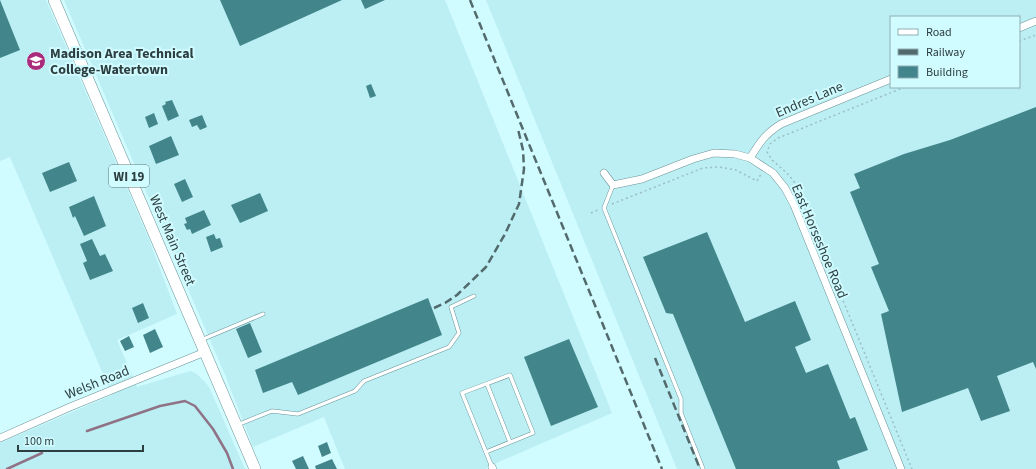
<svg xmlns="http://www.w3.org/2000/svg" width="1036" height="469" font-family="'Source Sans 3',sans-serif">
	<rect width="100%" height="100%" fill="#d0fbff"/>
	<!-- built -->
	<path fill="#bbeff4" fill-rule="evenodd" d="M0 0H46L148 237 177 314 117 340 137 387 180 374 191 371 197 374 206 383 210 389 245 469H0V443L112 395 10 157 0 161Z
		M64 0H445L612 413 494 464 485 469H345L324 417 253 447 226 377 145 189Z
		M486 0H1036V469H677ZM891 17H1019V87H891Z"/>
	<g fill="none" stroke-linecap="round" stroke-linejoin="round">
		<!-- stream -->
		<path stroke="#8f7285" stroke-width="2.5" d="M87 431 160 406 185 401 195 406 213 429 227 453 233 469
			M7 469 42 453"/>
	</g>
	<!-- building -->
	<path fill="#42868c" d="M0 0 20 50 0 58Z
		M220 0H342L240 46Z
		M361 0H385L365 9Z
		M371 84 376 96 370 98 366 86Z
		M172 100 179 116 168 121 162 106 166 104 165 102Z
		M1036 107V369L1033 362 997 376 1010 411 981 421 968 388 902 412 881 314 889 311 871 267 879 264 850 192 860 188 854 174 904 154 950 140Z
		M154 113 158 124 149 128 145 117Z
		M202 115 207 127 200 130 197 125 192 127 189 120Z
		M171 136 179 155 156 164 149 146Z
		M69 162 77 181 50 192 42 173Z
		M185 179 193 197 182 202 174 184Z
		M260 193 268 211 240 223 231 205Z
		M94 196 106 226 84 236 75 216 73 218 69 207Z
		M204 210 211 225 192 234 190 229 187 230 184 224 187 223 185 218Z
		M707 232 745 322 795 301 811 340 795 347 806 373 828 364 850 419 855 417 868 450 837 461 840 469H736L673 314 666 313 643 257Z
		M214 234 216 239 220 238 223 247 211 252 206 237Z
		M92 239 100 256 105 254 113 271 90 280 83 263 87 261 80 244Z
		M428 298 442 335 298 395 292 382 263 393 255 370Z
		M143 303 149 318 138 323 132 308Z
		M250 323 262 352 248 358 236 329Z
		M155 329 163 347 150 353 143 335Z
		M129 336 134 347 125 351 120 341Z
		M569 339 598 407 551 426 524 357Z
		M327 442 331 453 322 457 318 446Z
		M303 456 309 469H296L292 461Z
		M332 459 337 469H316L315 466Z"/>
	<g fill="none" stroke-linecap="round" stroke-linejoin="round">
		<!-- service casing -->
		<g stroke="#6b9396" stroke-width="4.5">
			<path id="service" d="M613 185 604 208 681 399V413L703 469
				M201 340 263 314
				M487 384 510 442
				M237 425 272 411 298 414 355 391 364 381 449 347 459 333 451 307 474 296
				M486 452 533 433 510 375 462 393 492 467"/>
		</g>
		<!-- minor casing -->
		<g stroke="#6b9396" stroke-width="8">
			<path id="minor" d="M1019 28 1036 21
				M750 158C760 142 765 134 781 124L891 79
				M604 173 613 185 642 179 693 159 714 153 735 154 750 158 773 173 785 188 794 205 901 469
				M0 438 70 407 205 352
				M492 467 493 469"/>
		</g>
		<!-- primary casing -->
		<g stroke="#6b9396" stroke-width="12">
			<path id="primary" d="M54 0 255 469"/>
		</g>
		<!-- path -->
		<path stroke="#9cbfc3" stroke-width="1.5" stroke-dasharray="2 3" stroke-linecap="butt" d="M1019 41 1036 35
			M905 87 778 138 770 144 767 152 772 160 789 175 795 183 912 469
			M612 204 703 168 719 167 736 170 757 181 761 174
			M591 213 600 209"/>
		<!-- service -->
		<use href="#service" stroke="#fff" stroke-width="3.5"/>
		<!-- minor -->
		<use href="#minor" stroke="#fff" stroke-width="7"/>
		<!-- primary -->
		<use href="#primary" stroke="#fff" stroke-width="11"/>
		<!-- rail -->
		<path stroke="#536a6c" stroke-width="2.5" stroke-dasharray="8 4" stroke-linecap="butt" d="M470 0 662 469
			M434 308 445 303 457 295 486 267 505 234 519 204 524 169 523 150 518 129
			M655 358 700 469"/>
	</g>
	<!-- icons -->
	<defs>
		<g id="university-disc" transform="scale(1)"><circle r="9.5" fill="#aa2c7c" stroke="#d0fbff"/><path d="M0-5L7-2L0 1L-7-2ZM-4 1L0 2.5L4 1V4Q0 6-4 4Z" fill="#fff"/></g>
	</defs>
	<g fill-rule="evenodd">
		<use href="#university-disc" x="36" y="61"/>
	</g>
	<g text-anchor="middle" stroke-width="4" stroke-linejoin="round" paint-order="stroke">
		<!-- shield labels -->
		<rect fill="#d0fbff" stroke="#5e7779" stroke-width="1" x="109" y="165" width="40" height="22" rx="3"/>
		<g font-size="13" font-weight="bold" fill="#2d3e40">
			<text x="129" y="181">WI 19</text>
		</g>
		<!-- poi labels -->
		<g font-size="14" font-weight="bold" fill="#2d3e40" stroke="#d0fbff" text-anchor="start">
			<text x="50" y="58">Madison Area Technical<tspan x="50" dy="16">College-Watertown</tspan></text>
		</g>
		<!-- street labels -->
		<g font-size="14" fill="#2d3e40" stroke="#d0fbff">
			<text transform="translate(809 99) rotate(-23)" y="5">Endres Lane</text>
			<text transform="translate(173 240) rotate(67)" y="5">West Main Street</text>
			<text transform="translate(820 241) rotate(67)" y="5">East Horseshoe Road</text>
			<text transform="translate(97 382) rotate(-22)" y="5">Welsh Road</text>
		</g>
	</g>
	<!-- legend -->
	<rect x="890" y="16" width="130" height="72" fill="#d0fbff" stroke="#8fafb3"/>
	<rect x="898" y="29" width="20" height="6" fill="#ffffff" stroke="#8fafb3"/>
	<text x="926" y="36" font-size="12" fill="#2d3e40">Road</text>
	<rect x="898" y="49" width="20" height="6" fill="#536a6c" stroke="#8fafb3"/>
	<text x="926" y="56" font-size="12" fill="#2d3e40">Railway</text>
	<rect x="898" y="66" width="20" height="12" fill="#42868c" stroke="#8fafb3"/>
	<text x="926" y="76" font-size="12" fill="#2d3e40">Building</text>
	<!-- scale -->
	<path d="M18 445v6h125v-6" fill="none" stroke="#2d3e40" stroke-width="2"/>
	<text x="24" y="445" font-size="12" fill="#2d3e40" stroke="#d0fbff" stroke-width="3" paint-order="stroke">100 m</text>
</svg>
